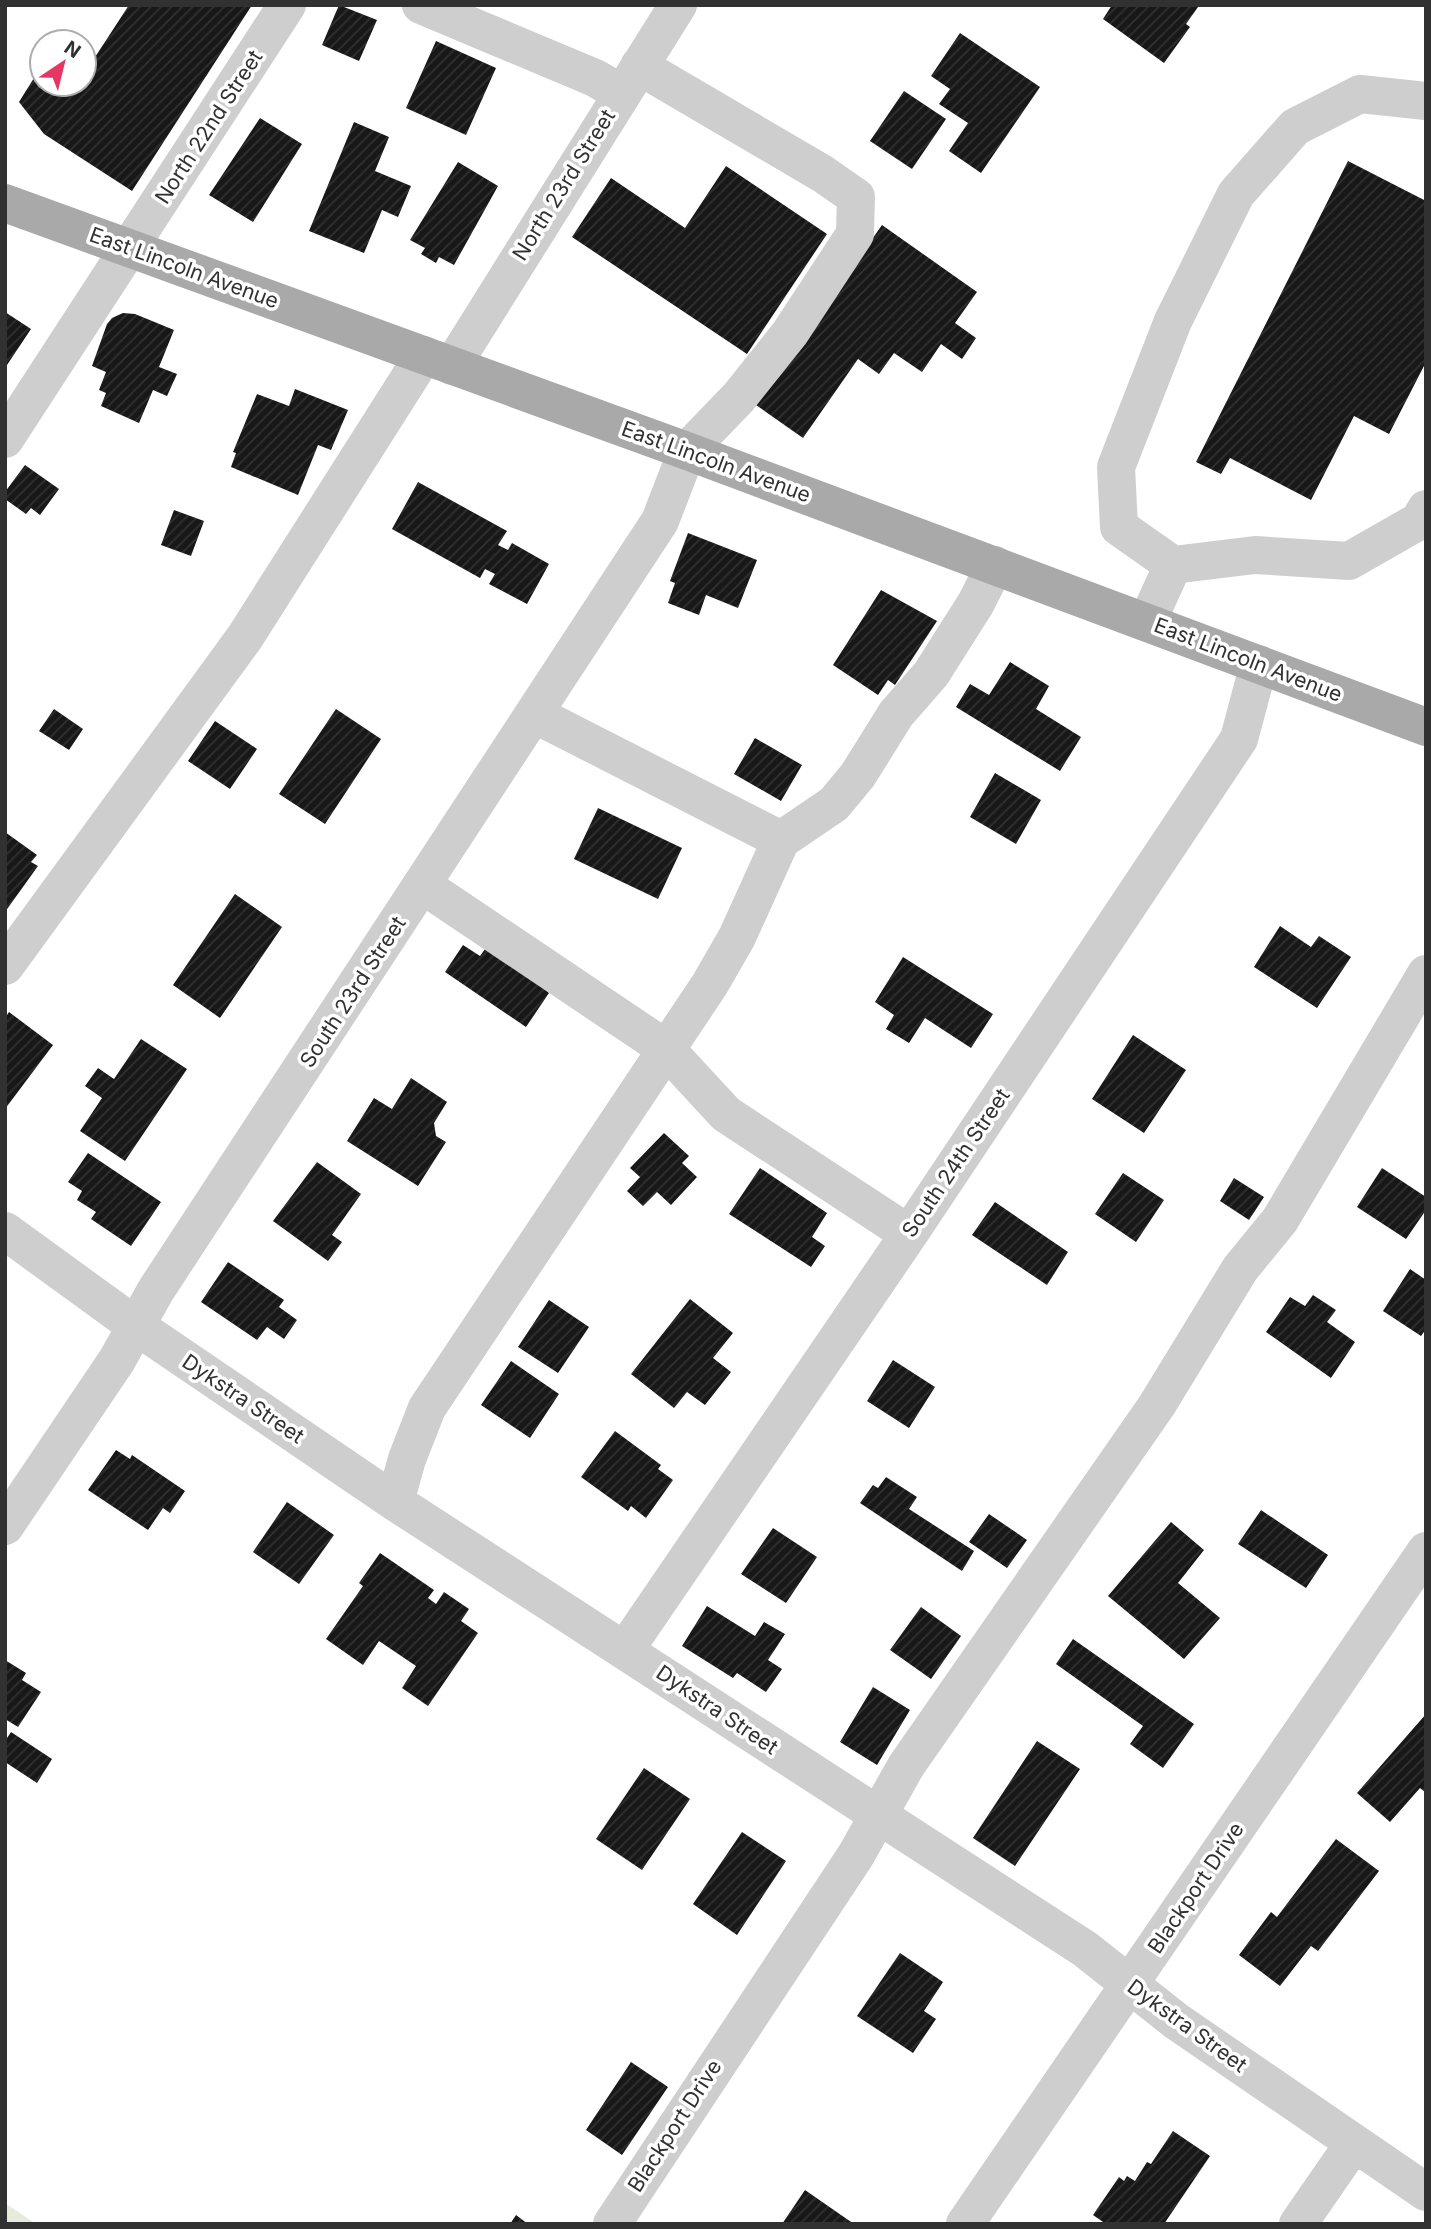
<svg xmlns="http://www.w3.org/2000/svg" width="1431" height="2229" font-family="Inter,sans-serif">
	<defs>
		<pattern id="building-hatch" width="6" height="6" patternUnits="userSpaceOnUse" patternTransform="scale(1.75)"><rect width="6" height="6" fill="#181818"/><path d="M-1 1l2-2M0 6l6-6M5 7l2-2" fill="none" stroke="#313131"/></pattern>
	</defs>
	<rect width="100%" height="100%" fill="#fff"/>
	<!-- green -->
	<path fill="#e7ebdd" d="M5 2203 36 2224H5Z"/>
	<!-- building -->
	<path fill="url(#building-hatch)" d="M129 5H252L132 191 44 134 19 102 42 65V84H84V74Z
		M339 5 377 20 359 61 322 45Z
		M1112 5H1195L1198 7 1186 24 1190 27 1164 63 1103 19Z
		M960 33 1040 87 981 173 949 151 968 123 939 104 950 89 931 76Z
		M436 41 496 68 466 135 406 108Z
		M904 91 946 119 912 169 870 141Z
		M260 118 302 144 253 222 209 195Z
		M354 122 389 137 375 171 411 186 398 217 382 210 364 253 309 231Z
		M1348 161 1426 201V362L1389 434 1354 416 1311 500 1230 458 1221 474 1196 462Z
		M458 162 498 186 454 265 439 257 436 263 421 254 425 248 410 240Z
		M726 166 827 234 747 354 572 237 611 178 685 228Z
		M882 225 977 292 955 323 976 338 962 359 941 344 922 372 894 353 879 374 858 359 803 438 756 405Z
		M5 312 31 329 5 368Z
		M123 313 135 314 174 330 159 367 177 374 167 396 153 390 139 423 101 406 106 393 99 390 106 372 92 366 107 324 112 318Z
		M295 389 348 410 331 450 318 445 298 495 231 467 236 453 233 452 257 394 289 406Z
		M25 465 59 489 40 515 31 508 26 514 5 499V492Z
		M418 482 507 531 498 545 508 550 512 543 549 564 527 604 489 584 495 574 485 569 480 578 392 529Z
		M174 510 204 521 191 556 161 545Z
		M688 533 757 560 738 608 706 595 699 615 668 603 675 583 670 581Z
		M881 590 937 621 895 685 888 680 878 695 833 665Z
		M1010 662 1049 686 1036 709 1081 737 1060 771 956 707 970 684 989 695Z
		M54 709 83 729 69 750 39 731Z
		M336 709 381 739 325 824 279 794Z
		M215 721 257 749 230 789 188 761Z
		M755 738 802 765 781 801 734 774Z
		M995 773 1041 800 1016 844 970 817Z
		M598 808 682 848 658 899 574 859Z
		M5 832 37 855 31 862 38 866 5 912Z
		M235 894 282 927 220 1018 173 985Z
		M1280 926 1311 947 1319 936 1351 957 1317 1008 1254 967Z
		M491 941 549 993 526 1027 445 972 463 945 480 956Z
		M903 957 993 1014 971 1048 925 1018 909 1043 886 1029 894 1015 875 1002Z
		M9 1012 53 1045 5 1109V1018Z
		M1133 1035 1186 1070 1144 1133 1092 1099Z
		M141 1039 187 1069 125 1161 80 1131 102 1098 85 1086 98 1068 114 1079Z
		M411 1078 447 1102 434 1123 436 1136 446 1142 418 1186 347 1141 374 1098 392 1109Z
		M664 1133 689 1156 682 1163 697 1177 671 1205 657 1192 643 1206 627 1191 640 1177 630 1168Z
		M88 1153 161 1202 131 1246 91 1219 96 1212 77 1200 82 1191 68 1182Z
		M317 1162 361 1194 332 1235 342 1242 328 1261 273 1221Z
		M760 1168 827 1213 812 1237 825 1246 811 1267 729 1214Z
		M1382 1168 1426 1197V1210L1406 1239 1357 1207Z
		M1123 1173 1164 1200 1136 1242 1095 1214Z
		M1234 1178 1264 1197 1249 1220 1220 1201Z
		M995 1202 1068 1252 1047 1285 972 1235Z
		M228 1262 284 1300 279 1307 297 1320 284 1339 267 1327 257 1340 201 1302Z
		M1410 1269 1426 1280V1329L1421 1336 1383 1311Z
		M1313 1295 1336 1310 1327 1322 1355 1342 1331 1378 1266 1332 1290 1297 1305 1306Z
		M690 1299 733 1333 713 1358 731 1372 705 1405 687 1392 674 1408 631 1374Z
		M549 1300 589 1327 558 1373 518 1347Z
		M893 1360 935 1387 909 1428 867 1401Z
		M511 1361 559 1394 530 1438 481 1405Z
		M615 1431 661 1465 658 1469 673 1480 646 1518 631 1506 628 1511 581 1477Z
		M116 1450 130 1459 132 1455 185 1491 170 1513 163 1508 148 1530 88 1490Z
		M886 1477 917 1497 909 1509 974 1551 962 1571 860 1503 873 1485 878 1488Z
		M287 1502 334 1535 299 1584 253 1552Z
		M1261 1510 1328 1555 1306 1588 1238 1544Z
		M989 1514 1027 1540 1007 1568 969 1542Z
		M1171 1522 1204 1550 1178 1583 1220 1618 1184 1659 1108 1596Z
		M773 1528 817 1557 786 1603 741 1574Z
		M380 1553 434 1590 428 1598 436 1604 444 1592 469 1609 461 1621 478 1633 428 1706 402 1688 416 1666 379 1641 363 1665 326 1639 363 1586 359 1583Z
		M707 1606 755 1636 764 1622 785 1634 768 1660 782 1669 766 1692 737 1673 733 1678 682 1646Z
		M921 1607 961 1636 931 1679 890 1650Z
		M1073 1639 1194 1724 1163 1768 1130 1744 1143 1726 1056 1664Z
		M5 1660 26 1673 22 1680 41 1692 18 1727 5 1719Z
		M873 1687 910 1710 877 1765 840 1742Z
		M1426 1714V1793L1420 1788 1390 1822 1357 1793Z
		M11 1732 52 1759 37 1783 5 1762V1741Z
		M1037 1741 1080 1769 1015 1866 973 1838Z
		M644 1768 690 1799 642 1870 596 1839Z
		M742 1832 786 1861 737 1935 693 1904Z
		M1336 1839 1379 1871 1318 1951 1311 1946 1280 1986 1239 1955 1271 1912 1277 1917Z
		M900 1953 943 1982 924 2011 936 2019 913 2053 857 2016Z
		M631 2062 668 2087 622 2155 586 2130Z
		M1173 2131 1210 2156 1164 2224H1106L1093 2215 1119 2177 1124 2181 1127 2176 1135 2181 1147 2162 1151 2164Z
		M805 2190 854 2224H782Z
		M516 2215 528 2224H510Z"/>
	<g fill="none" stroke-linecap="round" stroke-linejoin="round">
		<!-- minor -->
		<path stroke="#cecece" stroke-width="38" d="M421 5 595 78 621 93
			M1426 101 1360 94 1295 127 1236 194 1173 321 1116 467 1119 527 1173 565 1255 555 1349 561 1419 521 1426 509
			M452 366 678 5
			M5 439 287 5
			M1147 622 1173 565
			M536 715 781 840
			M424 886 665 1048 726 1114 909 1234
			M5 966 245 637 424 355
			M5 1231 136 1326 395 1502 1085 1949 1176 2021 1426 2192
			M395 1502 407 1459 427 1408 710 984 737 937 781 840 834 804 858 775 896 714 931 674 976 603 995 565
			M5 1526 117 1360 156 1290 660 521 687 451 739 397 790 333 855 234 856 197 823 174 639 66
			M625 1650 909 1234 1239 739 1259 664
			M612 2224 856 1855 906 1766 1157 1405 1240 1269 1280 1220 1426 974
			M965 2224 1426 1551
			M1298 2224 1354 2143"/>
		<!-- major -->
		<path stroke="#a9a9a9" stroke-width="38" d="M5 203 687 451 1426 727"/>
	</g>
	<g text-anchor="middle" stroke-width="7" stroke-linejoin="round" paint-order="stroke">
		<!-- street labels -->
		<g font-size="21" fill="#313131" stroke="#fff">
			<text transform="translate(209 127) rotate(-57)" y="7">North 22nd Street</text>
			<text transform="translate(564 185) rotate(-58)" y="7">North 23rd Street</text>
			<text transform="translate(184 268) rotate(20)" y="7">East Lincoln Avenue</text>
			<text transform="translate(716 462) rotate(20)" y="7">East Lincoln Avenue</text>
			<text transform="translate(1248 660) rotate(21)" y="7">East Lincoln Avenue</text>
			<text transform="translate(353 992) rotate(-57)" y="7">South 23rd Street</text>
			<text transform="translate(956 1163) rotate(-56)" y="7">South 24th Street</text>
			<text transform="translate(243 1399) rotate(34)" y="7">Dykstra Street</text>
			<text transform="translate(717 1710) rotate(34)" y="7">Dykstra Street</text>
			<text transform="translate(1196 1888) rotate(-56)" y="7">Blackport Drive</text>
			<text transform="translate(1187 2026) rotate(36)" y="7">Dykstra Street</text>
			<text transform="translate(675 2126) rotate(-57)" y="7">Blackport Drive</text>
		</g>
	</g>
	<!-- border -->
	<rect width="1431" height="2229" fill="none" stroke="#313131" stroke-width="14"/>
	<!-- north arrow -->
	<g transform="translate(63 63) rotate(35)"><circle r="33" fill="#ffffff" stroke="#adadad" stroke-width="2"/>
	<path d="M0-5L12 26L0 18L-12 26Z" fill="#e63663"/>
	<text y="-10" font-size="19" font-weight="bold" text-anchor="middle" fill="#313131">N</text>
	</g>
</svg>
